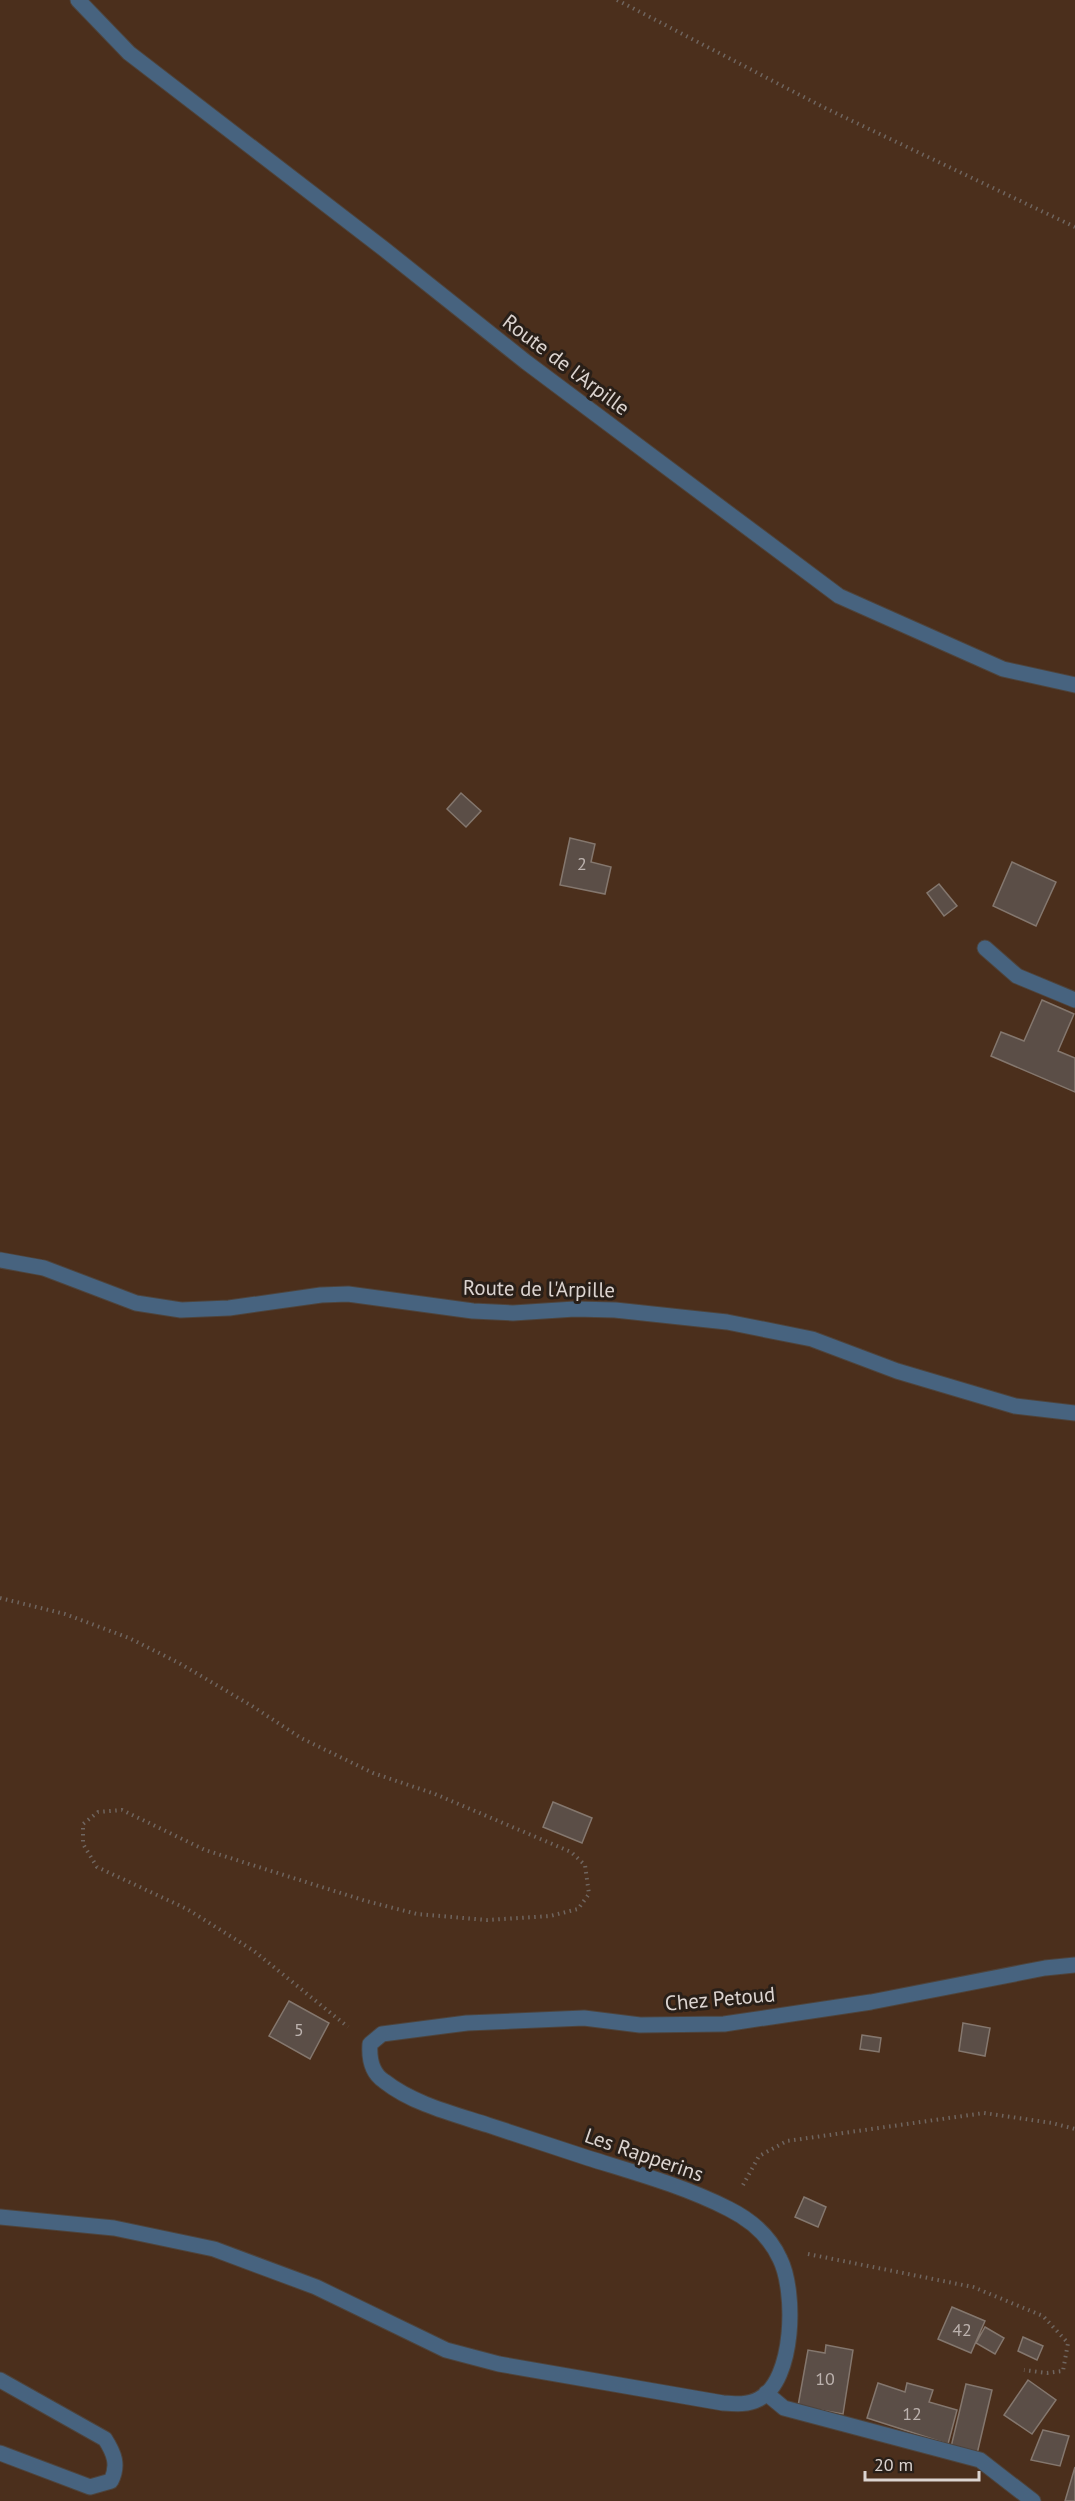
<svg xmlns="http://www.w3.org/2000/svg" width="1075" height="2501" font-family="'PT Sans',sans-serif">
	<rect width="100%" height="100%" fill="#332821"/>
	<!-- green -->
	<path fill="#4b2f1c" d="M0 0H1075V2501H0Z"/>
	<!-- building -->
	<path fill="#5b4e47" stroke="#84776e" stroke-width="1.5" d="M461 793 481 811 466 827 447 809Z
		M570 838 595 844 591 862 611 867 605 894 560 885Z
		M1012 862 1056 882 1036 926 993 906Z
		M939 884 957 906 944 916 927 893Z
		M1042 1000 1074 1014 1058 1051 1075 1058V1092L991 1056 1001 1032 1024 1041Z
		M553 1802 592 1818 582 1843 543 1827Z
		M289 2001 329 2023 310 2059 269 2036Z
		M963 2023 990 2028 985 2056 959 2051Z
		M862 2035 881 2038 879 2052 860 2049Z
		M804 2197 826 2207 818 2227 795 2217Z
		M952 2307 985 2321 971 2353 938 2339Z
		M985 2327 1004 2338 995 2354 976 2343Z
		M1023 2337 1043 2346 1037 2360 1018 2351Z
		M826 2345 853 2350 843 2414 798 2406 808 2350 825 2353Z
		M1028 2380 1056 2400 1032 2434 1004 2415Z
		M878 2383 905 2392 907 2383 933 2390 929 2402 957 2410 948 2444 867 2418Z
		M966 2384 992 2390 977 2454 951 2447Z
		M1043 2430 1069 2436 1060 2466 1031 2460Z
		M1075 2467V2501H1065Z"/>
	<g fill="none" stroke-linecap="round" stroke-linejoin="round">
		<!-- minor casing -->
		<g stroke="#4e443d" stroke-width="17">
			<path id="minor" d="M78 0 129 53 384 249 526 362 839 596 1003 669 1075 685
				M985 948 1017 976 1075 1000
				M0 1260 44 1268 136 1303 181 1310 229 1308 321 1295 348 1294 473 1311 513 1313 575 1309 615 1310 727 1322 812 1339 897 1371 1015 1406 1075 1413
				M0 2217 114 2228 214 2249 316 2287 446 2350 499 2364 723 2403C736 2404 748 2405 759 2399 795 2380 796 2291 780 2259 770 2237 751 2220 729 2209 684 2186 636 2173 588 2158 555 2147 522 2136 488 2125 454 2114 413 2104 384 2081 372 2073 369 2058 370 2044L382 2034 467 2023 584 2018 640 2025 724 2024 871 2002 1045 1968 1075 1965
				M0 2380 105 2439C114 2453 119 2465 111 2481L90 2487 0 2453
				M766 2393 784 2408 980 2460 1033 2501"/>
		</g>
		<!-- path -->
		<path stroke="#6f655f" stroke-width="4" stroke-dasharray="1.5 4.5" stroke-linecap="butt" d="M617 0 823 107 1075 227
			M0 1598 65 1614 129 1638 179 1663 252 1706 301 1738 373 1773 435 1794 571 1852 585 1865 589 1894 578 1909 550 1916 487 1920 417 1914 366 1901 205 1850 122 1810 98 1812 83 1824V1844L97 1867 187 1909 254 1951 348 2027
			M743 2185 759 2156 787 2141 984 2113 1052 2123 1075 2129
			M808 2254 973 2287 1043 2316 1068 2343 1063 2371 1047 2373 1024 2370"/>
		<!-- minor -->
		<use href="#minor" stroke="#47637f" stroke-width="15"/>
	</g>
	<g text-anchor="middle" stroke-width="6" stroke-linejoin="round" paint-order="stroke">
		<!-- number labels -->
		<g font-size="18" fill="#bcb2ae">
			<text x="582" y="870">2</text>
			<text x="299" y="2036">5</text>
			<text x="962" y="2336">42</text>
			<text x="825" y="2385">10</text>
			<text x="912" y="2420">12</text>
		</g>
		<!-- street labels -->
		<g font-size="21" fill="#dcd4d0" stroke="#291f18">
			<text transform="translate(566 365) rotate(37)" y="7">Route de l'Arpille</text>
			<text transform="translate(539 1289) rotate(1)" y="7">Route de l'Arpille</text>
			<text transform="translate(720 1999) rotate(-5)" y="7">Chez Petoud</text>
			<text transform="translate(644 2155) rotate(19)" y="7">Les Rapperins</text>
		</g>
	</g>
	<!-- scale -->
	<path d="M865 2471v9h114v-9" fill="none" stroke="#dcd4d0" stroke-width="3"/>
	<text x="874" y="2471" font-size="18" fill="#dcd4d0" stroke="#291f18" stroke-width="4.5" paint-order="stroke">20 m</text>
</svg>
